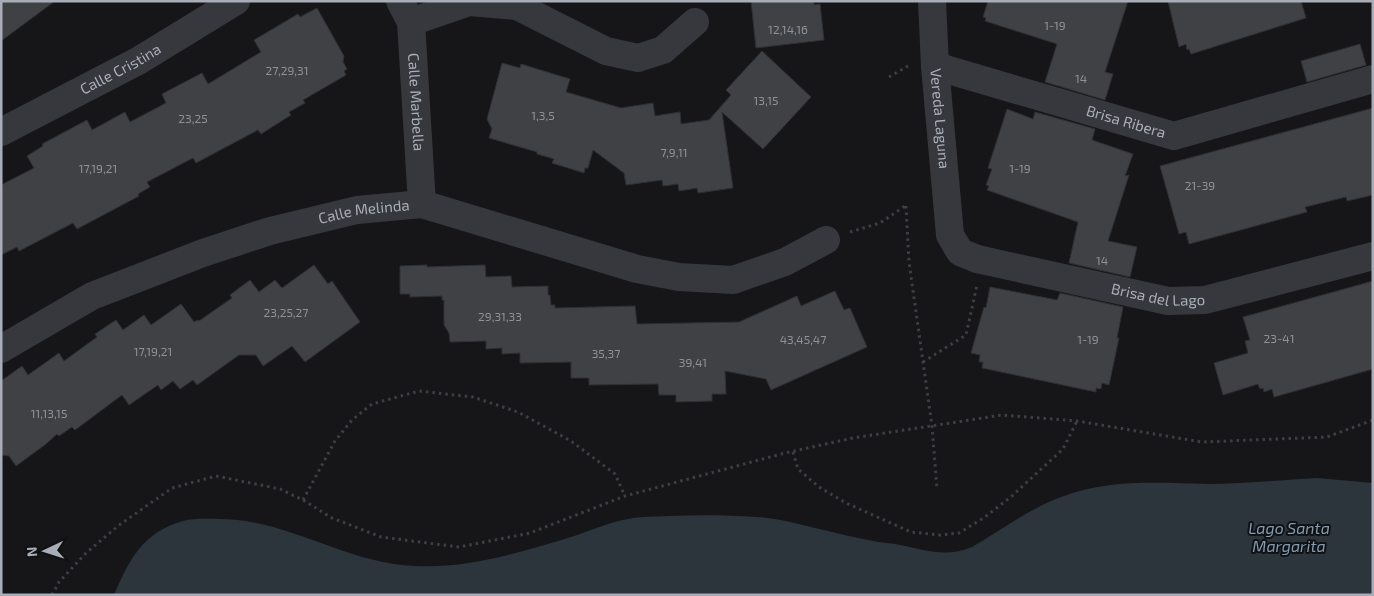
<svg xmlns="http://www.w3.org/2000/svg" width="1374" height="596" font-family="'Exo 2',sans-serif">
	<rect width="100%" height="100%" fill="#161618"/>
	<!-- water -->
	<path fill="#2c353c" d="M1317 478 1373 483V595H114C129 560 143 532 183 521 195 518 207 519 219 519 288 519 345 563 414 566 467 569 522 552 571 537 590 531 609 522 628 519 641 516 656 517 669 516 698 515 727 515 756 517 780 518 801 525 824 530 840 534 857 538 873 541 882 543 891 543 900 545 925 550 947 558 972 547 1002 530 1031 507 1064 496 1111 479 1158 483 1207 484 1243 484 1280 480 1317 478Z"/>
	<!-- building -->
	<path fill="#404145" stroke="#303034" d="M1 1H55L1 41Z
		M751 1H814V5L820 4 824 40 756 48Z
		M988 1H1128L1105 72 1113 74 1105 100 1045 82 1057 44 985 21 986 18 983 17Z
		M1168 1H1301L1306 18 1191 54 1189 49 1187 50 1186 44 1179 47Z
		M317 8 344 56 343 62 347 69 344 71 346 75 303 100 305 103 289 112 291 115 261 134 258 130 196 163 193 158 147 182 150 187 138 194 139 196 77 229 73 223 19 251 17 247 1 255V185L34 168 27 156 43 146 42 144 87 120 92 130 125 112 130 122 166 103 162 94 202 73 208 84 261 52 254 40 298 14 300 17Z
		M1360 44 1366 65 1307 82 1301 61Z
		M762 51 811 97 763 149 722 112 733 188 698 193 697 188 679 191 678 184 663 186 662 180 626 185 624 173 593 150 588 168H585L584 173 552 163 554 159 537 154V152L489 138 492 129 487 119 502 63 520 68 521 64 570 79 566 92 621 108 653 103 655 116 680 112 681 124 709 120 731 95 726 90Z
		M1373 108V195L1347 201 1346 197 1305 207 1307 212 1189 244 1186 232 1179 234 1160 166Z
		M1007 109 1033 119 1035 112 1095 129 1092 140 1133 154 1125 176 1129 175 1108 241 1137 247 1130 277 1069 263 1078 222 987 190 989 186 986 185 992 169 988 168Z
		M314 265 328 284 332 281 360 322 305 362 292 346 263 366 256 355H239L197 385 193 380 180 389 173 381 161 390 158 385 129 405 122 395 75 430 72 427 59 436 57 434 46 444 16 466 9 456 1 455V381L22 366 28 375 59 353 64 361 97 337 95 334 116 320 123 330 144 315 151 325 181 304 194 322 198 320 199 321 232 298 230 295 250 280 259 292 275 280 282 288Z
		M427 265V267L485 265 486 277 511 276 512 287 548 286V295H550L551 305H555V308L635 306 637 324 739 322 797 296 801 306 835 291 844 310 850 308 867 347 771 390 766 379 725 371 726 394H712V401L676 402V395H659L658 384 589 385V378H571V362L520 363V353L502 354V348L486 349V341L450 342 449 333 444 325V300H442V296L410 297V294H400V266Z
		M1373 281V369L1274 397 1272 389 1264 392 1263 388 1260 389 1258 384 1223 395 1214 363 1248 353 1245 341 1250 340 1243 317Z
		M990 287 1057 300 1060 293 1123 307 1117 338H1119L1109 385 1102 383 1101 389 1096 388V392L982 368 983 362H979L980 355 971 353 984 307 986 308Z"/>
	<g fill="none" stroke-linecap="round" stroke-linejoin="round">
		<!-- path -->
		<path stroke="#3d3f44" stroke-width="3" stroke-dasharray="2.5 4" stroke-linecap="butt" d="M889 77 908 66
			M906 206 909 262 932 426 937 489
			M850 232 880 223 905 206
			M923 362 966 335 977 285
			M793 452 798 469 819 487 846 503 911 532 940 535 959 533 985 517 1012 496 1063 449 1077 421
			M303 500 335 441 352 420 372 404 419 391 473 397 518 412 571 441 615 474 625 496
			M52 595 59 582 86 553 118 526 172 488 216 476 280 489 303 500 332 518 381 537 459 547 530 533 625 496 785 453 853 438 1002 415 1077 421 1202 442 1327 437 1373 420"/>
		<!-- minor -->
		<g stroke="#37383d" stroke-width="28">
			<path id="s1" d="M400 1 411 22 422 204"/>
			<path id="s2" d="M932 1 935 66 950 235 960 252 977 259 1168 301 1205 300 1373 256"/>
			<path d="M411 22 469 2 517 6 606 51 638 58 663 50 695 22"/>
			<path id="s3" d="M935 66 1174 136 1373 79"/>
			<path id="s4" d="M1 132 138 61 236 1"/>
			<path id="s5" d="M1 349 92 296 203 253 270 231 357 210 422 204 637 269 679 277 733 280 785 262 826 240"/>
		</g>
	</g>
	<g text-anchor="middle" stroke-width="4" stroke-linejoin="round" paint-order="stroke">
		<!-- number labels -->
		<g font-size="12" fill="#8e929b">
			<text x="1055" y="30">1-19</text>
			<text x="788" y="34">12,14,16</text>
			<text x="287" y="75">27,29,31</text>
			<text x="1081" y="83">14</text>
			<text x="766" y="105">13,15</text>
			<text x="543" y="120">1,3,5</text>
			<text x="193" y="123">23,25</text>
			<text x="674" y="157">7,9,11</text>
			<text x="98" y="173">17,19,21</text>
			<text x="1020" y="173">1-19</text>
			<text x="1200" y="190">21-39</text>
			<text x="1102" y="265">14</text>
			<text x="286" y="317">23,25,27</text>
			<text x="500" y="321">29,31,33</text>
			<text x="1279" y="343">23-41</text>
			<text x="803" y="344">43,45,47</text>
			<text x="1088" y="344">1-19</text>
			<text x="153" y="356">17,19,21</text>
			<text x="606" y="358">35,37</text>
			<text x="693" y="367">39,41</text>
			<text x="49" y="418">11,13,15</text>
		</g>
		<!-- street labels -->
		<g font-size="15" fill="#a8adb8" stroke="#111113">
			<text dy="5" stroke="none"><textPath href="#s4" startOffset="135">Calle Cristina</textPath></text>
			<text dy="5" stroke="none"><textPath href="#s1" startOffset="104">Calle Marbella</textPath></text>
			<text dy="5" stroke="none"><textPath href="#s2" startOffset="118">Vereda Laguna</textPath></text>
			<text dy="5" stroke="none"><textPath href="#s3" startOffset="199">Brisa Ribera</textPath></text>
			<text dy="5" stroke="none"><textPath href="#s5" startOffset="391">Calle Melinda</textPath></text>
			<text dy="5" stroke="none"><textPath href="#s2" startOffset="458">Brisa del Lago</textPath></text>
		</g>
		<!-- water labels -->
		<g font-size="16" font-style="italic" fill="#7f9bb3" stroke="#111113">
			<text x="1289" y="534">Lago Santa<tspan x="1289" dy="18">Margarita</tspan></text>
		</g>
	</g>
	<!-- border -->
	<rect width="1374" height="596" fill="none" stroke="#a8adb8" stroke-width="5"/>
	<!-- north arrow -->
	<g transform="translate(45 551) rotate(266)" stroke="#111113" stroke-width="4" paint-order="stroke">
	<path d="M0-4L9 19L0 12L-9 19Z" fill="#a8adb8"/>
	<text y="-8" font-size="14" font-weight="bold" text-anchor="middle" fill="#a8adb8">N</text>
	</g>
</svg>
